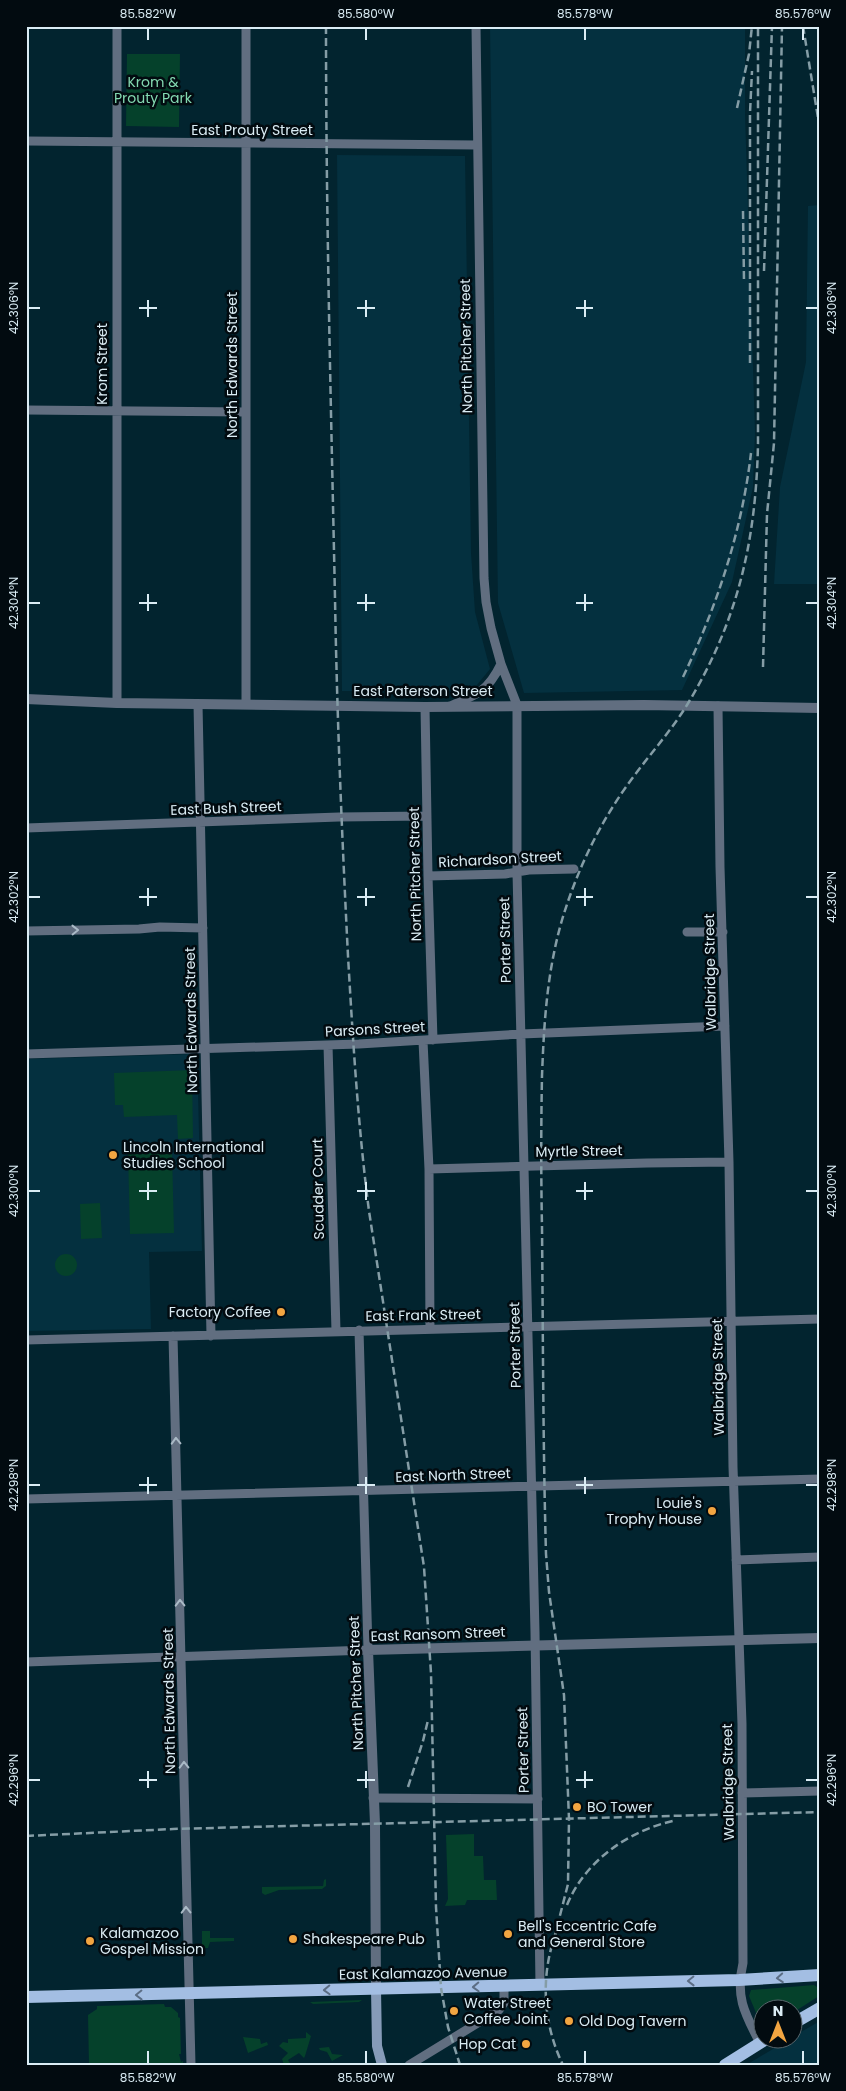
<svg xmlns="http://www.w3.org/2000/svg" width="846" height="2091" font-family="Poppins,sans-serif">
	<rect width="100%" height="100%" fill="#02242f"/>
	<!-- built -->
	<path fill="#04303f" d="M490 26H745V114L755 432 753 487 732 582 682 690 524 693 498 603Z
		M337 155 465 156 471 553 475 612 490 669 472 691H342Z
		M820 205V584H774L780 487 806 362 808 206Z
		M197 1054 202 1251 149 1252 151 1329 26 1331V1059Z
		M820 2021V2065H746L790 2039 794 2038V2036Z"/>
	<!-- green -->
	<path fill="#05412b" d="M127 54H180L179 127 126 126Z
		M192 1070 193 1138 178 1139 177 1115 124 1117 123 1105H115L114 1073Z
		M172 1152 174 1233 130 1234 128 1153Z
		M100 1203 102 1238 81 1239 80 1204Z
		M55 1265a11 11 0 1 1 22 0a11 11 0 1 1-22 0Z
		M474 1834V1856H483L484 1880H496L497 1900H467L465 1905 445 1906 448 1899 446 1835Z
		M326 1879V1886L322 1889 279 1890 265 1895 262 1893V1887L323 1886 324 1880Z
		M202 1931H210V1938H234V1941L210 1942 208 1948H202Z
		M814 1985 820 1989 819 1996 794 2012V2008H764L763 2028 762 2027 749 1996 751 1990Z
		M362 2000 359 2002 313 2004 310 2002Z
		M164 2004 165 2007H171L178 2013V2017L180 2018 181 2054H179L181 2062 183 2061V2065H89L88 2015 97 2009V2006Z
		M306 2032 311 2036 305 2056 304 2058 299 2053 288 2060 291 2065H284L282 2059 288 2053 279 2046 283 2042 288 2043V2039L306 2038Z
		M243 2037 260 2039 261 2044 267 2042 268 2045 248 2053Z
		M329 2047 332 2054 343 2055 332 2061 327 2052 320 2050 319 2048Z"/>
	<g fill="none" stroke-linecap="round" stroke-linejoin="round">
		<!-- minor -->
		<path stroke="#616e80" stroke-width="9" d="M117 26V703
			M476 26 484 578 486 602 491 628 501 664 517 705V872L535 1632 540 1985
			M26 141 477 145
			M26 410 245 412
			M198 704 211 1336
			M246 704V26
			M450 706C477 695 488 691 501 664
			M718 706 720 867 729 1162 733 1467 742 1724 743 1963C735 1997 745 2014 760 2043
			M425 707 428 876 433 1040
			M26 828 339 817 427 816
			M428 876 505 874 529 870 574 869
			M26 931 139 929 160 927 203 928
			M687 932H723
			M423 1041 429 1169 430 1329
			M328 1045 336 1331
			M26 1054 359 1044 521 1034 725 1026
			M429 1169 647 1163 729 1162
			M173 1336 191 2065
			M26 1340 820 1319
			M26 1499 820 1479
			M736 1560 820 1557
			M26 1662 368 1650 359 1330
			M742 1793 820 1791
			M373 1798 538 1799
			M409 2065 499 2010 504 2003V1986"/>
		<!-- tertiary -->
		<path stroke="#616e80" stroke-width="10" d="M26 699 117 703 425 707 644 705 820 708
			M376 1989 375 1824 368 1650 820 1638"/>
		<!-- secondary -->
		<path stroke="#869bb8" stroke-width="10" d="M376 1989 377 2046 382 2065"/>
		<!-- primary -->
		<path stroke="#a3bee3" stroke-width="12" d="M26 1997 739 1980 820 1975
			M794 2023 820 2008
			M725 2065 768 2038"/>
		<!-- rail -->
		<path stroke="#859da6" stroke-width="2.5" stroke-dasharray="8 4" stroke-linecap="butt" d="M326 26C326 217 331 408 335 598 337 718 342 837 348 956 353 1041 358 1126 369 1211L424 1567 431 1673 436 1907 441 1988 448 2027 460 2065
			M803 26 820 130
			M737 108 749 54 752 26
			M743 211 744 281
			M764 271 772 26
			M750 363V113L752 71
			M763 667 767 514 774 443 782 26
			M683 677C717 606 742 531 751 453
			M408 1787 423 1741 428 1720
			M26 1836 173 1829 820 1812
			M567 1905C585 1861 628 1831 673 1821
			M556 1933C540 1976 543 2024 563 2065
			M554 1939 568 1884 569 1819 564 1695 549 1592 546 1554C543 1445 543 1336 542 1227 541 1177 541 1126 542 1076 544 1022 547 972 562 920 577 870 600 822 631 780 650 754 671 731 687 705 738 621 756 541 758 444V26"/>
	</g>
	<!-- one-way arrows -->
	<defs><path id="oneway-chevron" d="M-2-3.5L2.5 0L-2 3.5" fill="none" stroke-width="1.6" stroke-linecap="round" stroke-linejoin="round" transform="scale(1.25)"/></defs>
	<g stroke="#aabac6">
		<use href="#oneway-chevron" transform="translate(75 930) rotate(-1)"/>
		<use href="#oneway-chevron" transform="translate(176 1441) rotate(-92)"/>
		<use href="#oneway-chevron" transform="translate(180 1603) rotate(-91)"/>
		<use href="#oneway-chevron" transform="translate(184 1765) rotate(-91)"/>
		<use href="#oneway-chevron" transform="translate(186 1910) rotate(-91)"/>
	</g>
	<g stroke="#5b6d84">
		<use href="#oneway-chevron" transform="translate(780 1978) rotate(176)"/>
		<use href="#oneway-chevron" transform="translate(691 1981) rotate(179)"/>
		<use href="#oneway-chevron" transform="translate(476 1987) rotate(178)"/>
		<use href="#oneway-chevron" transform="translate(327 1990) rotate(178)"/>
		<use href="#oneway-chevron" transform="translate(139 1995) rotate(179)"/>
	</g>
	<!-- ticks -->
	<path fill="none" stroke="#daecf4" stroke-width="2" d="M148 28V40M366 28V40M585 28V40M803 28V40M148 300V317M366 300V317M585 300V317M28 308H40M139 308H157M357 308H375M576 308H593M806 308H818M148 594V611M366 594V611M585 594V611M28 603H40M139 603H157M357 603H375M576 603H593M806 603H818M148 888V906M366 888V906M585 888V906M28 897H40M139 897H157M357 897H375M576 897H593M806 897H818M148 1182V1200M366 1182V1200M585 1182V1200M28 1191H40M139 1191H157M357 1191H375M576 1191H593M806 1191H818M148 1477V1494M366 1477V1494M585 1477V1494M28 1485H40M139 1485H157M357 1485H375M576 1485H593M806 1485H818M148 1771V1788M366 1771V1788M585 1771V1788M28 1780H40M139 1780H157M357 1780H375M576 1780H593M806 1780H818M148 2051V2064M366 2051V2064M585 2051V2064M803 2051V2064"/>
	<!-- markers -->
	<g fill="#f2a541" stroke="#020b10" stroke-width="2">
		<circle cx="113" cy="1155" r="5"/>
		<circle cx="281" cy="1312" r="5"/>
		<circle cx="712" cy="1511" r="5"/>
		<circle cx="577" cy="1807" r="5"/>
		<circle cx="508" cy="1934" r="5"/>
		<circle cx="293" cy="1939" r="5"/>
		<circle cx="90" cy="1941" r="5"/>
		<circle cx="454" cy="2011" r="5"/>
		<circle cx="569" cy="2021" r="5"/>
		<circle cx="526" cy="2044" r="5"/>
	</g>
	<g text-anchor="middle" stroke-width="5" stroke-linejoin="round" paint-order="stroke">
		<!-- park labels -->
		<g font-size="14" fill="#83d9b1" stroke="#020b10">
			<text x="153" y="87">Krom &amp;<tspan x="153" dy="16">Prouty Park</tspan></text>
		</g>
		<!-- street labels -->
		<g font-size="14" fill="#daecf4" stroke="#020b10">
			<text x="252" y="135">East Prouty Street</text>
			<text transform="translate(466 346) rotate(-91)" y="5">North Pitcher Street</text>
			<text transform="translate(102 364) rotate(-90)" y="5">Krom Street</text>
			<text transform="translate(232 365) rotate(-90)" y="5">North Edwards Street</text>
			<text x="423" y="696">East Paterson Street</text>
			<text transform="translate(226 808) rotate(-2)" y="5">East Bush Street</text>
			<text transform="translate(500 859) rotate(-3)" y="5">Richardson Street</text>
			<text transform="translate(415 874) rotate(-91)" y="5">North Pitcher Street</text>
			<text transform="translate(505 940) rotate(-91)" y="5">Porter Street</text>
			<text transform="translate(710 972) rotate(-91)" y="5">Walbridge Street</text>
			<text transform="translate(191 1020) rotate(-91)" y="5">North Edwards Street</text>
			<text transform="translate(375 1029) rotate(-3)" y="5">Parsons Street</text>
			<text transform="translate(579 1151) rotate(-1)" y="5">Myrtle Street</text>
			<text transform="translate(318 1189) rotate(-91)" y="5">Scudder Court</text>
			<text transform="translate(423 1315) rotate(-1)" y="5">East Frank Street</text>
			<text transform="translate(515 1345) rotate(-91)" y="5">Porter Street</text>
			<text transform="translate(718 1377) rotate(-91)" y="5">Walbridge Street</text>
			<text transform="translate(453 1475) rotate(-2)" y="5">East North Street</text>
			<text transform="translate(438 1634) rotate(-2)" y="5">East Ransom Street</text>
			<text transform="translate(356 1683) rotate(-92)" y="5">North Pitcher Street</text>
			<text transform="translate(169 1701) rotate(-91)" y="5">North Edwards Street</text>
			<text transform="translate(523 1750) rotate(-91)" y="5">Porter Street</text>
			<text transform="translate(728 1782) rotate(-91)" y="5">Walbridge Street</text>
			<text transform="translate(423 1973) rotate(-1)" y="5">East Kalamazoo Avenue</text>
		</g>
		<!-- poi labels -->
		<g font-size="14" fill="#daecf4" stroke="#020b10" text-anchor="start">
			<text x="123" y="1152">Lincoln International<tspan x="123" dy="16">Studies School</tspan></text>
			<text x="271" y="1317" text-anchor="end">Factory Coffee</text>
			<text x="702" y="1508" text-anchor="end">Louie's<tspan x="702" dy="16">Trophy House</tspan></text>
			<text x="587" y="1812">BO Tower</text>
			<text x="518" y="1931">Bell's Eccentric Cafe<tspan x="518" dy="16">and General Store</tspan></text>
			<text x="100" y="1938">Kalamazoo<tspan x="100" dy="16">Gospel Mission</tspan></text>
			<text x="303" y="1944">Shakespeare Pub</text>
			<text x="464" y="2008">Water Street<tspan x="464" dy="16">Coffee Joint</tspan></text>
			<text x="579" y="2026">Old Dog Tavern</text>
			<text x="516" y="2049" text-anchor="end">Hop Cat</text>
		</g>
	</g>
	<!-- border -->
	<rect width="846" height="2091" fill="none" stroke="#020b10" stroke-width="55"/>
	<!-- north arrow -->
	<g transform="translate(778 2024)"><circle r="24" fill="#020b10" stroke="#58656b"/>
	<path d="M0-4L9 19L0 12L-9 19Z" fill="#f2a541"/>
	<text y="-8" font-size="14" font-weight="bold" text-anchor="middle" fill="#daecf4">N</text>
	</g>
	<rect x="28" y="28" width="790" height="2036" fill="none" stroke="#daecf4" stroke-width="2"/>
	<g font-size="12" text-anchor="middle" fill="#daecf4">
		<text x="148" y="18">85.582°W</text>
		<text x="366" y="18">85.580°W</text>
		<text x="585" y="18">85.578°W</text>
		<text x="803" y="18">85.576°W</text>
		<text transform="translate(14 308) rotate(-90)" y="4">42.306°N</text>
		<text transform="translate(832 308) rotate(-90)" y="4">42.306°N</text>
		<text transform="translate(14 603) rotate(-90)" y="4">42.304°N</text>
		<text transform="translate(832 603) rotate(-90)" y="4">42.304°N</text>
		<text transform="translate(14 897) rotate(-90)" y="4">42.302°N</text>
		<text transform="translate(832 897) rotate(-90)" y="4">42.302°N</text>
		<text transform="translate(14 1191) rotate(-90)" y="4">42.300°N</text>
		<text transform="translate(832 1191) rotate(-90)" y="4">42.300°N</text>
		<text transform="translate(14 1485) rotate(-90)" y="4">42.298°N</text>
		<text transform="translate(832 1485) rotate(-90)" y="4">42.298°N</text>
		<text transform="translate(14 1780) rotate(-90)" y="4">42.296°N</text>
		<text transform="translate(832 1780) rotate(-90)" y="4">42.296°N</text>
		<text x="148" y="2082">85.582°W</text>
		<text x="366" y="2082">85.580°W</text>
		<text x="585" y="2082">85.578°W</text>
		<text x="803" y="2082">85.576°W</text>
	</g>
</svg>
